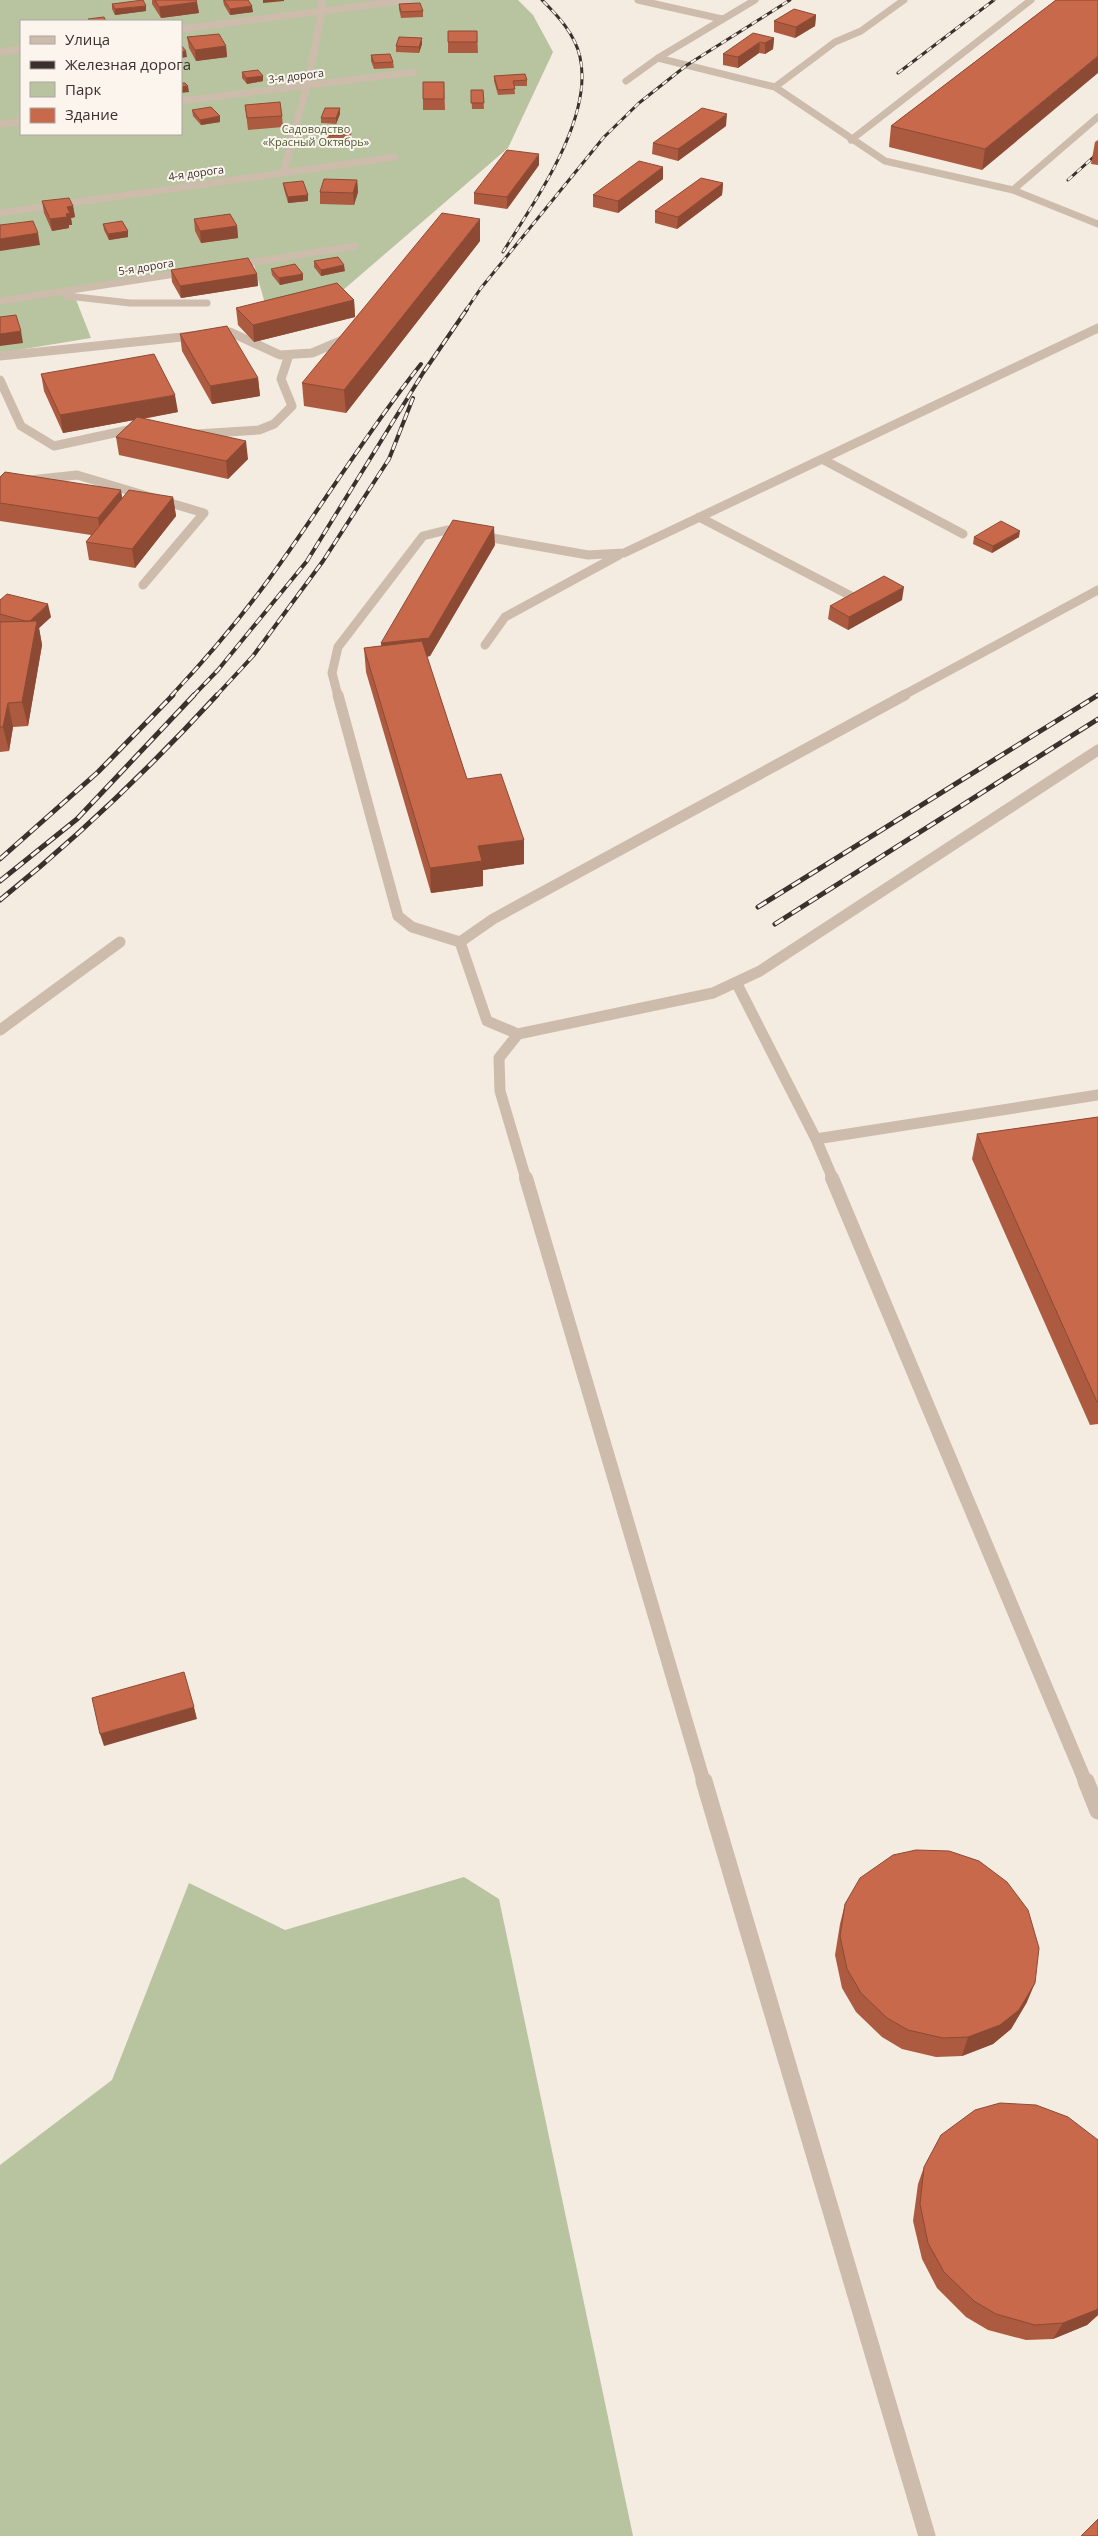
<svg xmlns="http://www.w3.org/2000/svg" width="1098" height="2536" font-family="'Open Sans',sans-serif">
	<rect width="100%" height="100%" fill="#f4ebe1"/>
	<!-- green -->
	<path fill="#b8c4a0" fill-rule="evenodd" d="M0 0H518L533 15 553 52 508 148 335 297 266 307 254 265 73 292 91 338 0 353ZM21 21H181V134H21Z
		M464 1877 499 1899 633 2536H0V2165L112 2080 189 1883 285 1930Z"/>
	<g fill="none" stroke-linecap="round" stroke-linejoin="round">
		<!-- service-far4 -->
		<path stroke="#cdbbac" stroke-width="7" d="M638 0 722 19
			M181 29 408 0
			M0 52 21 49
			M626 81 658 58 775 87 885 161 1013 190 1098 224
			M775 87 835 42 861 31 904 0
			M181 101 414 72
			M0 124 21 122
			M851 140 1031 0
			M284 171 307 85 322 11 321 0
			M1013 190 1098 117
			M0 213 395 157
			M235 265 355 246
			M67 296 130 303H207
			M0 301 188 272"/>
		<!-- service-far3 -->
		<path stroke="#cdbbac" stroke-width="9" d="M0 356 230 332 280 355 312 353 350 337
			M0 380 21 426 54 446 128 430 138 431
			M196 434 259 430 274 424 292 406 281 379 289 355
			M822 459 963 534
			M0 483 77 475 204 513 143 585
			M699 517 851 596
			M485 645 505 617 619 555
			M338 696 332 673 338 647 423 536 447 530 588 555 624 553 1098 328
			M902 696 1098 590"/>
		<!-- service-far2 -->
		<path stroke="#cdbbac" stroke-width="11" d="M338 695 398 916 412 927 460 942
			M460 942 487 1021 518 1034 713 993 760 971 1098 750
			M460 942 493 919 905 695
			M736 982 816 1139 833 1179
			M0 1030 120 942
			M518 1034 499 1058 500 1091 526 1179
			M816 1139 1098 1095"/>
		<!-- service-far1 -->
		<path stroke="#cdbbac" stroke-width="14" d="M526 1178 704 1783
			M832 1178 1086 1783"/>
		<!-- service -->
		<path stroke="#cdbbac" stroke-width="17" d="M704 1781 927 2536
			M1086 1781 1098 1811"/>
		<!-- minor -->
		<path stroke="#cdbbac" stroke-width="7" d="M658 58 755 0"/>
		<!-- rail-far2 casing -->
		<g stroke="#3b302b" stroke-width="3">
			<path id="rail-far2" d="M898 73 994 0
				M1068 180 1098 153
				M503 252C534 202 594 119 580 57 575 34 558 16 542 0
				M466 310 481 288 604 137 639 103 687 65 790 0"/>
		</g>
		<!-- rail-far1 casing -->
		<g stroke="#3b302b" stroke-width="4">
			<path id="rail-far1" d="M171 696C206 659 239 620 269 579 321 508 366 433 421 364
				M193 696 218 670 307 561 423 373 467 309
				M216 696 253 656 323 561 389 459 413 398
				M1096 696 1098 695"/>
		</g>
		<!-- rail casing -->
		<g stroke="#3b302b" stroke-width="5">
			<path id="rail" d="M0 859 98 772 173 695
				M0 881 77 819 194 695
				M0 900C78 837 149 769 217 695
				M758 907 1098 695
				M775 924 1098 719"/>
		</g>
		<!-- rail-far2 -->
		<use href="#rail-far2" stroke="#fbf5ee" stroke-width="2" stroke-dasharray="6" stroke-linecap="butt"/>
		<!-- rail-far1 -->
		<use href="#rail-far1" stroke="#fbf5ee" stroke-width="2.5" stroke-dasharray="8" stroke-linecap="butt"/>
		<!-- rail -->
		<use href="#rail" stroke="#fbf5ee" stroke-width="3" stroke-dasharray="10" stroke-linecap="butt"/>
	</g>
	<!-- wall -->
	<path fill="#ac5a40" d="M152 0H196L199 13 161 18 152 4Z
		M223 0H248L253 12 230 15 224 5Z
		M1056 0 982 170 889 147 891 126Z
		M112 4 146 11 115 15 112 9Z
		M399 4 423 11V17L401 18 399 9Z
		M816 15 815 26 795 38 774 32V21Z
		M477 31 478 53H448V42Z
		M187 37 226 46 227 57 196 61 189 48Z
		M774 38 773 49 765 54 759 53 738 68 723 65V54Z
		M422 44 419 53 396 52V46Z
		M371 55 393 62 394 68 374 69 371 61Z
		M242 72 263 81 247 84 242 78Z
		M494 76 527 80V86H514L515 94 498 95 494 81Z
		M444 82 445 110H423V99Z
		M471 90H483L484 109H472Z
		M245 105 282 116 283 127 248 130Z
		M340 108V114L336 124 321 123V118Z
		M192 110 220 122 201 125 193 116Z
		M726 126 678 161 652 154 653 143Z
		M325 128 351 134V140L327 141Z
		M1098 140V165L1091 164 1095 142Z
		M539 165 507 209 474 204V193Z
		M663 167V179L618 213 593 207V195Z
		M357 180 358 192 354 205 320 204V192Z
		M283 183 308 201 288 203 284 189Z
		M723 183 722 195 677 229 655 223V211Z
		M42 201 73 206 75 217 71 218 72 225H69V228L52 231 44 213Z
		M194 219 237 226 238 238 201 243 195 231Z
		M103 224 128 237 109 240 104 230Z
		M480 241 346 413 304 406 302 383Z
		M314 261 345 271 321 276 314 267Z
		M271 269 303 280 280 285 272 275Z
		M171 270 257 274 258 286 181 298 172 282Z
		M354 300 355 317 254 342 238 325 236 308Z
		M180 334 258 378 260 396 212 404 182 351Z
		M41 374 178 412 143 419 248 459 228 479 119 455 116 437 134 420 63 433 44 391Z
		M0 477 122 498 173 497 176 516 135 568 89 560 86 542 91 535 0 521Z
		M974 537H1019L992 553 973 544Z
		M495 545 430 656 427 657 467 779 524 864 483 870V886L431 893 366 672 364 648 381 646Z
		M0 600 51 617 39 628 42 645 28 726 13 727 9 751 0 752Z
		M902 600 848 630 828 619 830 606Z
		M1098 1117V1424L1090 1425 972 1159 977 1134Z
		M845 1904 1027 2002 1011 2029 993 2044 962 2056 936 2057 902 2049 882 2037 856 2012 842 1988 835 1955 840 1924Z
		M1098 2140V2315L1087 2325 1053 2339 1026 2340 988 2330 966 2317 937 2288 922 2259 913 2221 918 2184 924 2167Z"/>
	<!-- shaded-wall -->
	<path fill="#8c4a34" d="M263 0H284V1L263 3Z
		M197 2 199 13 161 18 159 7Z
		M146 6V11L115 15V9Z
		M252 6 253 12 230 15V9Z
		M816 15 815 26 795 38 796 27Z
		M422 38V44L419 53V47Z
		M774 38 773 49 765 54V43Z
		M760 42 759 53 738 68V57Z
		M226 46 227 57 196 61 195 50Z
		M186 51 187 57 181 58V52Z
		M1098 56V73L982 170 985 149Z
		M263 76V81L247 84 246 78Z
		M188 86 189 92 181 93V87Z
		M340 108V114L336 124V118Z
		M727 114 726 126 678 161V149Z
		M220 116V122L201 125 200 120Z
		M539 154V165L507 209V197Z
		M663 167V179L618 213V201Z
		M357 180 358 192 354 205 353 193Z
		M723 183 722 195 677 229 678 217Z
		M308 195V201L288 203V197Z
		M73 206 75 217 71 218 72 225H69V228L52 231 50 219 66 214 67 207Z
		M480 219V241L346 413 344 390Z
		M237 226 238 238 201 243 200 231Z
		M128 231V237L109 240 108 234Z
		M38 233 40 245 0 251V239Z
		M344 265 345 271 321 276V270Z
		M257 274 258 286 181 298 180 286Z
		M303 274V280L280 285 279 278Z
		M354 300 355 317 254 342 253 325Z
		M21 331 23 343 0 346V334Z
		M258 378 260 396 212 404 210 386Z
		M175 395 178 412 63 433 60 415Z
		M246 441 248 459 228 479 226 461Z
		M121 490 124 508 101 537 98 518Z
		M173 497 176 516 135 568 132 549Z
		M494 527 495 545 430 656 382 662 381 643Z
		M1020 531 1019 537 992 553 993 546Z
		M904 587 902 600 848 630 849 617Z
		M48 604 51 617 39 628 42 645 28 726 22 702 29 622Z
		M8 703 13 727 9 751 3 727Z
		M524 840V864L483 870V886L431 893 430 868 478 846Z
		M194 1707 197 1719 104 1746 100 1734Z
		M1035 1983 1027 2002 1011 2029 993 2044 962 2056 968 2037Z
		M1098 2308V2315L1087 2325 1053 2339 1063 2323Z"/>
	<!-- building -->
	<path fill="#c8694b" stroke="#8c4a34" d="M143 0 146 6 115 9 112 4Z
		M155 0H196L197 2 159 7Z
		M224 0H248L252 6 230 9Z
		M1056 0H1098V56L985 149 891 126Z
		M420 3 423 11 401 12 399 4Z
		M794 9 816 15 796 27 774 21Z
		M104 17 106 21H90L88 19Z
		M448 31H477V42H448Z
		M753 33 774 38 765 43 760 42 738 57 723 54Z
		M219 34 226 46 195 50 187 37Z
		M399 37 422 38 419 47 396 46Z
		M181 45 186 51 181 52Z
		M390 54 393 62 374 63 371 55Z
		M258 70 263 76 246 78 242 72Z
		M525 74 527 80 513 81 515 89 498 90 494 76Z
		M423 82H444V99H423Z
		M181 83H185L188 86 181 87Z
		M471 90H483L484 103H471Z
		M280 102 282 116 247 118 245 105Z
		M211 107 220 116 200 120 192 110Z
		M325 108H340L336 118H321Z
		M702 108 727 114 678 149 653 143Z
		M349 126 351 134 327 136 325 128Z
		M507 150 539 154 507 197 474 193Z
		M639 161 663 167 618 201 593 195Z
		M701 178 723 183 678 217 655 211Z
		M324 179 357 180 353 193 320 192Z
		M303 181 308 195 288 197 283 183Z
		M69 198 73 206 67 207 70 213 66 214 67 217 50 219 42 201Z
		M442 213 480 219 344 390 302 383Z
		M230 214 237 226 200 231 194 219Z
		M33 221 38 233 0 239V225Z
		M122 221 128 231 108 234 103 224Z
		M338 257 344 265 321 270 314 261Z
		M248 258 257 274 180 286 171 270Z
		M295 264 303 274 279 278 271 269Z
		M337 283 354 300 253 325 236 308Z
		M16 315 21 331 0 334V317Z
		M227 326 258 378 210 386 180 334Z
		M154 354 175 395 60 415 41 374Z
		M137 417 246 441 226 461 116 437Z
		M5 472 121 490 98 518 0 503V477Z
		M129 490 173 497 132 549 86 542Z
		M453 520 494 527 429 638 381 643Z
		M1001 521 1020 531 993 546 974 537Z
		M884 576 904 587 849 617 830 606Z
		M7 594 48 604 30 621H25L0 614V600Z
		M37 621 22 702 8 703 3 727H0V622Z
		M422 641 467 779 501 774 524 840 478 846 482 861 430 868 364 648Z
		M1098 1117V1402H1097L977 1134Z
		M184 1672 194 1707 100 1734 92 1698Z
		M916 1850 949 1851 979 1861 1007 1882 1028 1910 1039 1948 1035 1983 1019 2010 1000 2025 968 2037 943 2038 908 2030 887 2018 861 1993 847 1969 840 1936 845 1904 860 1878 893 1855Z
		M1000 2103 1036 2105 1068 2117 1098 2140V2308L1096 2310 1063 2323 1035 2325 996 2314 974 2301 944 2272 928 2243 920 2204 924 2167 941 2135 975 2110Z
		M1098 2519V2536H1081Z"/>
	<g text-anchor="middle" stroke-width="4" stroke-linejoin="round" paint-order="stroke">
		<!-- far-street labels -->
		<g font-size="11" fill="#3b302b" stroke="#fbf5ee">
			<text transform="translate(296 76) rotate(-7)" y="4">3-я дорога</text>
			<text transform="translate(196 173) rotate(-8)" y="4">4-я дорога</text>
			<text transform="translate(146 267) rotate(-9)" y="4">5-я дорога</text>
		</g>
		<!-- far-park labels -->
		<g font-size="11" fill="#4a5a2e" stroke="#fbf5ee">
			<text x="316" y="133">Садоводство<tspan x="316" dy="13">«Красный Октябрь»</tspan></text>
		</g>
	</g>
	<!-- legend -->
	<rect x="20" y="20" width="162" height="115" fill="#fbf5ee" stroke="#aea6a0"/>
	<rect x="30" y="36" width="25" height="8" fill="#cdbbac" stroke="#aea6a0"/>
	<text x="65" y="45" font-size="15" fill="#3b302b">Улица</text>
	<rect x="30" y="61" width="25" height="8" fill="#3b302b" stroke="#aea6a0"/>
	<text x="65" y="70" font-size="15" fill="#3b302b">Железная дорога</text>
	<rect x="30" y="82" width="25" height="15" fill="#b8c4a0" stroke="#aea6a0"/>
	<text x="65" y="95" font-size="15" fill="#3b302b">Парк</text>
	<rect x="30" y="108" width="25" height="15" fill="#c8694b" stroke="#aea6a0"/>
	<text x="65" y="120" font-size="15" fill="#3b302b">Здание</text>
</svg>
